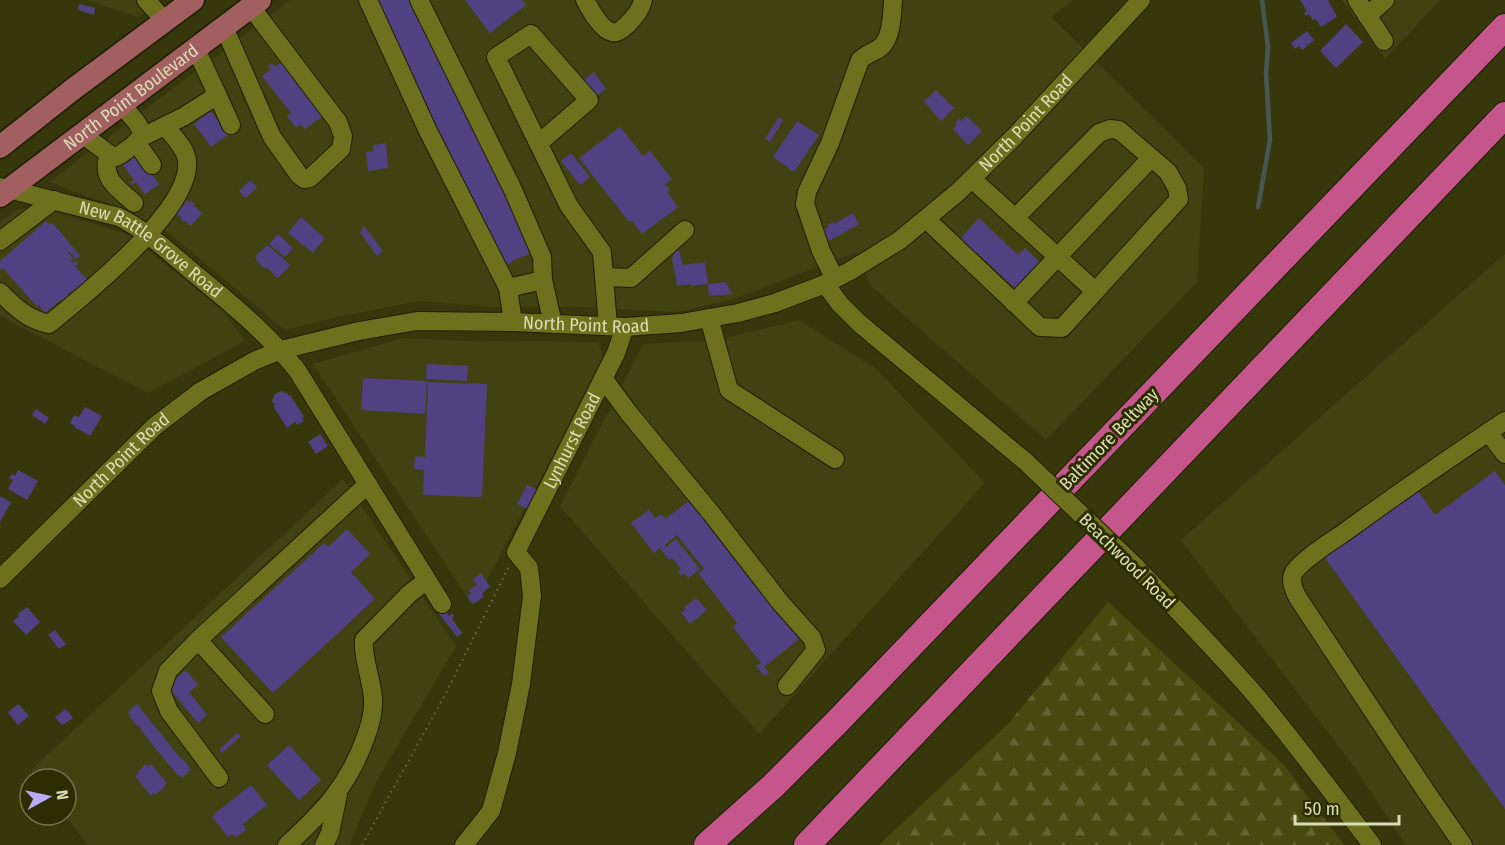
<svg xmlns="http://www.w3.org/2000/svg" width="1505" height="845" font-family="'Fira Sans Condensed',sans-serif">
	<defs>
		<pattern id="forest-firs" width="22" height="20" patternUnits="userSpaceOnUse" patternTransform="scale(1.5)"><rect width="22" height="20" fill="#474a0f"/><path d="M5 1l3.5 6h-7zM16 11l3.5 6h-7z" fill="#616430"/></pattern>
	</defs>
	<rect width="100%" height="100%" fill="#36380c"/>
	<!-- built -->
	<path fill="#404211" d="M86 0H161L138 17Z
		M290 0H1073L1051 17 1204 168 1197 282 1046 440 871 286 857 252 731 300 677 312 579 307H491L420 301 337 317 285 330 165 230 131 212 49 182Z
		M1342 0H1440L1385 59Z
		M43 208 129 235 223 311 245 341 148 393 0 316V223L18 209Z
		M1505 254V845H1406L1353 765 1181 540Z
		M799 320 876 369 985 483 759 734 560 506 643 344 717 340Z
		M403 338 470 341 598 342 604 359 473 606 313 364Z
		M343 479 456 646 376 782 349 845H88L65 815H66V779H37L31 770Z"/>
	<!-- forest -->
	<path fill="url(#forest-firs)" d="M1108 602 1284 765 1344 845H879L1008 724Z"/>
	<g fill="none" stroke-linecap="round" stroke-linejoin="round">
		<!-- stream -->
		<path stroke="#455754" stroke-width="4.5" d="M1258 207 1270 140 1266 73 1268 47 1262 0"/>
	</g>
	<!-- building -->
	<path fill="#504282" d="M374 0H413L533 252 512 261 513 262 502 267Z
		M465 0H522L526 5 490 33Z
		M1300 0H1328L1337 17 1321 27 1316 19 1313 20 1309 14 1306 16 1304 13 1307 11Z
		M79 4 95 8 94 15 78 10Z
		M1346 24 1363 42 1336 68 1320 51Z
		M1307 31 1314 40 1302 50 1299 46 1295 49 1291 43Z
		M284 60 324 115 305 129 300 124 296 128 287 116 291 113 262 76 271 69 268 66 272 63 275 67Z
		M594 72 606 89 596 96 584 80Z
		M936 90 954 108 941 121 924 101Z
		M211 111 228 135 211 147 194 124Z
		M966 116 982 131 968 145 953 129 957 124 955 123 959 119 961 121Z
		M779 117 783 120 770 142 765 139Z
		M797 121 819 135 794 172 773 157Z
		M620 127 643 156 650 151 672 179 665 185 670 190 667 192 678 207 642 234 631 220 629 222 579 158Z
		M386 143 388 168 368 171 366 152 374 151 373 145Z
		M571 153 590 177 580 185 561 161Z
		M137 155 159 184 145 194 136 182 132 185 130 182 134 180 123 165H124L123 163 125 161 127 163Z
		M250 180 257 187 246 198 239 191Z
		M187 200 191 203 192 201 195 204 193 205 202 213 191 226 185 221 184 222 181 220 182 218 176 213Z
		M853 213 859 224 829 241 823 230 829 227 827 225 833 222 834 224Z
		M301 217 325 238 313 253 288 233Z
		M979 218 1018 255 1025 248 1040 262 1015 288 976 252 974 254 967 247 969 245 961 238Z
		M46 221 50 225 53 223 80 256 76 259 69 251 68 253 73 258 70 261 73 263 75 261 78 264 75 266 89 282 74 295 71 291 67 294 71 298 65 304 61 300 45 313 39 305 37 307 3 268 0 270V261Z
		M364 226 383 251 377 256 360 232 363 229 362 227Z
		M278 234 293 248 285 257 269 244Z
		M268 245 290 265 278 278 266 267 265 269 256 260 257 259 255 256Z
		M679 250 683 265 705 262 708 284 691 286V284L677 286 672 258H673V251Z
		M726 282 732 294 709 296 708 284Z
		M427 364 468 366 467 381 426 379Z
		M363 378 427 381 425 414 361 410Z
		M428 382 487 384 482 497 423 495 424 470 414 469 415 456 425 457Z
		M282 391 285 393 286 392 289 396 290 395 304 417 302 418 304 421 297 425 295 422 287 428 273 406 275 405 272 401 275 394Z
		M85 407 102 416 90 436 74 427 75 426 70 423 74 415 79 417Z
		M36 409 49 418 45 424 32 415Z
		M320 434 328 446 316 454 308 442Z
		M18 470 38 481 27 500 8 489 13 480 9 478 12 474 15 476Z
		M1495 471 1505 485V809L1325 558 1418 491 1435 515Z
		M527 485 538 490 528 509 517 504Z
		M0 496 11 502 0 522Z
		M690 500 799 639 764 667 769 673 764 676 756 666 761 663 733 627 737 623 698 573 704 569 677 535 665 545 666 547 676 539 700 569 688 578 684 573 681 576 678 571 681 569 672 558 669 560 660 548 654 553 631 523 649 510 655 518 661 514 665 519Z
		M347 529 370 554 351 572 375 599 273 693 221 637 324 543 328 547Z
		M481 573 490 587 482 593 484 597 473 604 467 596 471 593 469 590 477 585 473 579Z
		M696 598 707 610 690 624 681 613 685 610 684 608Z
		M27 607 40 622 26 635 13 621 19 616 18 614Z
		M445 610 449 616 452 613 454 616 452 619 462 633 457 637 439 614Z
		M55 630 66 644 59 649 48 635Z
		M186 670 198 685 189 692 207 715 198 723 167 686Z
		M18 704 29 716 18 725 8 712Z
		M137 704 181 759 182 758 190 767 189 768 191 770 182 778 180 775 178 776 140 729 141 728 139 725 137 726 129 716 131 715 128 712Z
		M66 709 73 718 62 725 55 717Z
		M237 733 241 736 222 753 219 750Z
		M289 745 321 780 299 800 267 765Z
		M146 764 148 767 151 764 167 783 164 786 165 787 155 795 154 793 151 796 135 776 139 774 137 772Z
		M251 785 267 805 243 824 246 830 236 837 233 834 228 837 212 817 215 815 214 814Z"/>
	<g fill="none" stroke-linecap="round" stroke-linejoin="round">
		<!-- minor casing -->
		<g stroke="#1d1e05" stroke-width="20">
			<g id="minor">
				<path d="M146 0 165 21"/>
				<path d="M368 0 428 131 508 288 513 322"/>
				<path d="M419 0 513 190 542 257 543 280 553 324"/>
				<path d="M585 0C590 9 601 30 612 32 618 34 624 27 628 24 635 16 641 10 643 0"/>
				<path d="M1357 0 1384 41"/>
				<path d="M1367 16 1385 0"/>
				<path d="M224 27 272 137 299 175 304 179 310 178 341 149 343 136 338 122 251 7"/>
				<path d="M216 92 231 125"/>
				<path d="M82 134 109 154 116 157 120 155C126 150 135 145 140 139 147 129 127 112 121 105"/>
				<path d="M140 138 183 117 213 98 216 92 196 49"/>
				<path d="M136 142 152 165"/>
				<path d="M539 143 589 100 531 34 496 57 569 206 602 252 608 326"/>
				<path d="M109 154C100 179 118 188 134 203"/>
				<path d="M972 179 1015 218"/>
				<path id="s1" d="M0 187 119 217C145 230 167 250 189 269 227 300 266 332 297 370L442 604"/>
				<path d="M926 219 1040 327 1062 328 1179 199 1177 188 1168 172 1119 130 1110 129 1099 133 1015 218 1095 291"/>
				<path d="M0 241 54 200"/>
				<path d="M604 277 631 278 685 230"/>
				<path d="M835 279 821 251 805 204 807 192 830 143 860 60C866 54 875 52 881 47 892 37 892 14 893 0"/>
				<path d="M825 284 840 304 859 323 1026 462"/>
				<path d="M508 288 543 280"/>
				<path d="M0 292C16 308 27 319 49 324 85 295 192 209 187 161 186 148 173 136 165 126"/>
				<path d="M1014 303 1151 158"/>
				<path d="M709 318 729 390 835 459"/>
				<path d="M603 378 628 412 711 513 780 602 812 638 816 650 787 686"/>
				<path d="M1488 432 1505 454"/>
				<path d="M1135 566C1176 609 1218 652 1257 697 1297 745 1334 795 1372 845"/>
				<path id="s2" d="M0 579 155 426 201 391 254 361 281 350 359 331 417 321 513 322 625 327 681 323 738 313 775 303 825 284 850 271 900 240 958 192 1014 137 1141 0"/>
				<path d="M198 640 265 714"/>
				<path d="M219 778 169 711 161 691 168 671 198 640 368 484"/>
				<path d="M287 845C323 812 348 786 365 739 370 726 374 713 373 699 372 680 362 657 364 640L409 594 427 580"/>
				<path d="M324 845 330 833 338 795"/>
				<path id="s3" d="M464 845 491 811 507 753 521 684 532 596 529 568 516 552 616 353 625 327"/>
				<path d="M1463 845 1425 790 1298 598C1294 591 1289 581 1294 572 1304 558 1331 542 1345 532 1397 494 1451 457 1505 421"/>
			</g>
		</g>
		<!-- major casing -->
		<g stroke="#1d1e05" stroke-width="25">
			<g id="major">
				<path d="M0 147 72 90 193 0"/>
				<path id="s4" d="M0 196 260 0"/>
			</g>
		</g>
		<!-- highway casing -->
		<g stroke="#1d1e05" stroke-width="28">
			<path id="highway" d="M707 845 773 786 836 723 1505 27
				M807 845 1505 115"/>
		</g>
		<!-- path -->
		<path stroke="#6c6e44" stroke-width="2" stroke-dasharray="1.5 4.5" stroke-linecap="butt" d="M362 845 446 693 508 568"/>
		<!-- minor -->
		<use href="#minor" stroke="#6d701c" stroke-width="18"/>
		<!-- major -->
		<use href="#major" stroke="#a1605f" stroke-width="22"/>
		<!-- highway -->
		<use href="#highway" stroke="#c4568c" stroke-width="26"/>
		<!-- minor-bridge casing -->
		<g stroke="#1d1e05" stroke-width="20" stroke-linecap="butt">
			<path id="minor-bridge" d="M1026 462 1135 566"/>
		</g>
		<!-- minor-bridge -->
		<use href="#minor-bridge" stroke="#6d701c" stroke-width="18"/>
	</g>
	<g text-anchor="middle" stroke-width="6" stroke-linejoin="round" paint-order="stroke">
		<!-- street labels -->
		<g font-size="18" fill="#d9ddb6" stroke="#2c2e01">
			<text dy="6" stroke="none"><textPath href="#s4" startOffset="164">North Point Boulevard</textPath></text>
			<text dy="6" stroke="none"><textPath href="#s2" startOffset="1178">North Point Road</textPath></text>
			<text dy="6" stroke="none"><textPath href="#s1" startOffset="166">New Battle Grove Road</textPath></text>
			<text dy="6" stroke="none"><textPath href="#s2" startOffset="674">North Point Road</textPath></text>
			<text transform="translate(1109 439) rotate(-46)" y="6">Baltimore Beltway</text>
			<text dy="6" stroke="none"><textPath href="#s3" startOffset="436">Lynhurst Road</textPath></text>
			<text dy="6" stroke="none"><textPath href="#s2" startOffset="170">North Point Road</textPath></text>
			<text transform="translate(1127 561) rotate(45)" y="6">Beachwood Road</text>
		</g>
	</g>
	<!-- north arrow -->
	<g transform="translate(48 797) rotate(82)"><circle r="28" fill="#2c2e01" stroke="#717449" stroke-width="1.5"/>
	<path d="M0-4.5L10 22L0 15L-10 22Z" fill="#b9abf7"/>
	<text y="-9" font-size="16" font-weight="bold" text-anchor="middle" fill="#d9ddb6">N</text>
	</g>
	<!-- scale -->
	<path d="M1295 815v9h104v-9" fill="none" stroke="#d9ddb6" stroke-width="3"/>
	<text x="1304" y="815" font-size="18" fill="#d9ddb6" stroke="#2c2e01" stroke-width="4.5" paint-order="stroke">50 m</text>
</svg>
